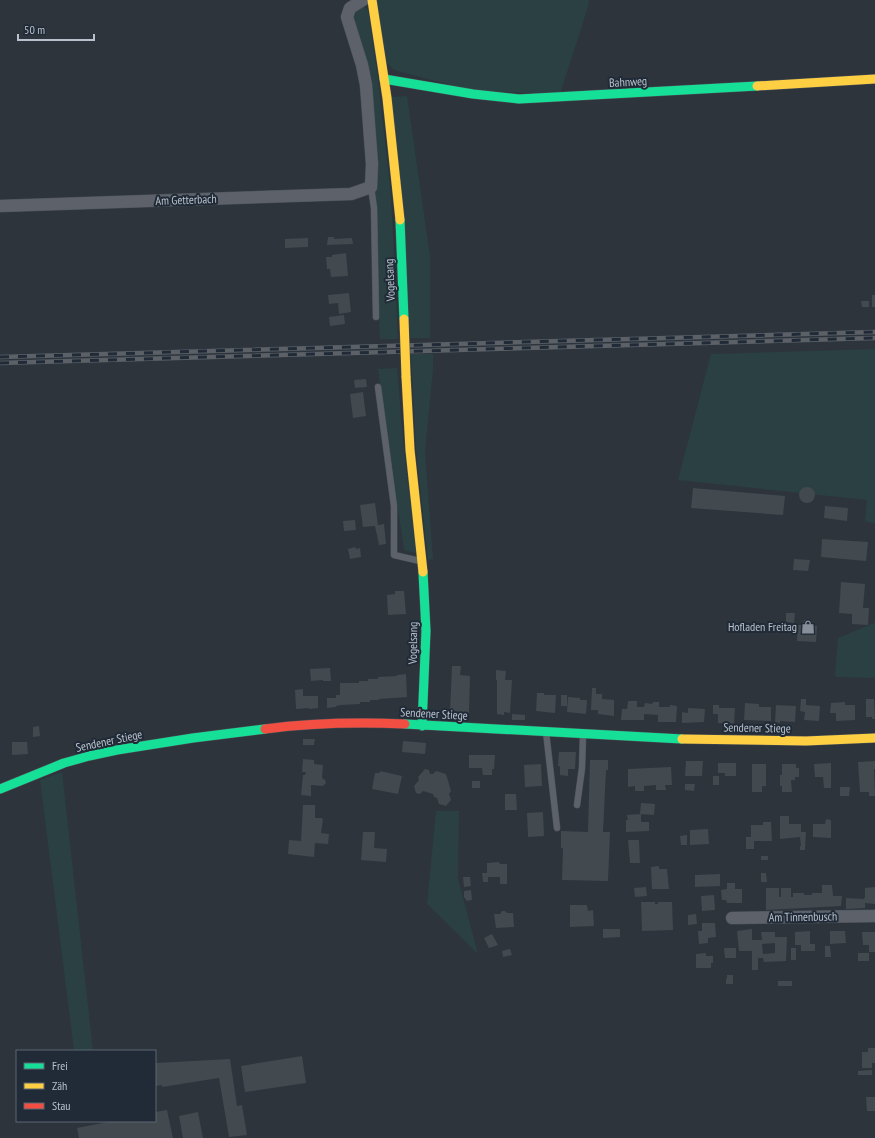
<svg xmlns="http://www.w3.org/2000/svg" width="875" height="1138" font-family="'PT Sans Narrow',sans-serif">
	<rect width="100%" height="100%" fill="#2d343c"/>
	<!-- green -->
	<path fill="#2a4042" d="M376 0H589L588 7 560 94 473 91 394 70 385 61Z
		M364 7 368 10 377 71 391 195 398 339H380L369 85 350 17 358 8Z
		M407 96 430 256V338H410L390 97Z
		M875 349V524L865 521 867 500 678 480 711 354Z
		M411 354H433V369L425 452 433 559 428 560 416 449Z
		M397 368 404 450 416 553 404 550 378 369Z
		M875 618V678L835 677 838 638 874 623Z
		M62 772 93 1051 74 1050 40 780Z
		M436 811H459L458 879 478 954 427 904Z"/>
	<!-- building -->
	<path fill="#42494f" fill-rule="evenodd" d="M328 237H334V239L352 238 353 244 327 245Z
		M308 238V247L285 248V239Z
		M346 253 348 276 331 277 330 269H327L326 257H332V255Z
		M349 293 351 312 339 314 338 303 329 304 328 295Z
		M872 295H875V307H872Z
		M861 301H869V307H862Z
		M344 315 345 324 330 326 329 317Z
		M366 379 367 387 355 388 354 380Z
		M363 392 366 416 353 418 350 394Z
		M799 495a8 8 0 1 1 16 0a8 8 0 1 1-16 0Z
		M693 488 785 496 783 515 691 508Z
		M375 503 378 525 384 524 386 544 379 545 375 526 363 527 360 505Z
		M825 506 848 508 847 521 824 518Z
		M355 520 356 530 344 531 343 521Z
		M822 539 868 542 866 561 821 557Z
		M355 547 356 549 360 548 361 557 350 559 348 549Z
		M794 559 810 560 808 571 793 570Z
		M841 582 865 584 863 608H869L868 625 852 624V614L839 613Z
		M395 591H404L406 614 388 615 387 595 395 594Z
		M786 613H795L794 623 786 622Z
		M804 620 812 621V626H817L816 642 797 641 798 625H803Z
		M452 666H461L460 675 470 676 469 713 450 712Z
		M330 668 331 681H323V680L311 681 310 669Z
		M496 670 506 671 505 680H512L510 713 504 712V715L497 714V680H496Z
		M406 674 407 697 379 699V700H370V702H360V704L341 705 336 706V707L327 708V698H336V695H340V683H359V681H368V679H378V677L397 676V675Z
		M592 688H596V694H602V699L614 700V716L598 714V710H591Z
		M303 689V696H318V708L309 709V708L296 709 295 690Z
		M537 693H544V695H556L555 713 536 711Z
		M561 695H567V706H561Z
		M568 697 580 698V700H587L586 714 567 712Z
		M801 699H806V705L820 706 819 721 804 720 805 712 800 711Z
		M866 699H874L875 719H872V717H866Z
		M628 701H637V707H644L645 703 652 704 653 702H659V707H670V705L677 706 676 722H658V715L644 714V720H621L622 709H627Z
		M845 702V705H855V720L836 721V713H830L831 703Z
		M745 703 759 704V707H771V721L744 720Z
		M713 705H719V708H735L734 724 718 723V714H713Z
		M776 705 796 706 795 722 780 721V723L775 722Z
		M688 708 705 709 704 722 682 723V712L688 713Z
		M512 714 525 715V720H512Z
		M39 726 40 736 33 737V727Z
		M303 739H315L314 745H303Z
		M403 741 426 743 425 754 402 752Z
		M12 742H27L28 754 12 755Z
		M559 752H576L575 769H568V776L560 775V766H558Z
		M469 755H495L494 769H492V775H483L482 768H469Z
		M303 759 314 760V764L323 765 322 778 325 780 326 783 323 786 311 785V796L301 795 303 775H305L306 772H302Z
		M590 760H608V770H606L603 832H610L608 881 562 880 563 848H561V831L588 832Z
		M686 761H703L702 776H685Z
		M875 761V769H874L875 796H869V792H860L858 762Z
		M718 763H736V776H725V773H718Z
		M831 763V788H824L823 777H815L814 764Z
		M541 764 542 786 525 787 524 765Z
		M752 764H766V786H762V792H752Z
		M782 764H796V768H799V777H795V780H791L792 792H782V786H780V775H782Z
		M671 767 672 785H665L666 790H656V785L644 786V791H635V786L628 787V769Z
		M425 769 429 770 430 774H433L436 771 446 774 451 791 449 794 451 800 446 806 439 804 437 798 434 797 433 794 423 791 420 794 416 793 414 786 419 780 418 777Z
		M380 771 402 776 398 794 372 789 375 773H380Z
		M713 776H719V785H713Z
		M472 781H480V788H472Z
		M685 784H695L694 791 685 790Z
		M840 787H850L849 796H840Z
		M505 794H516L517 810H505Z
		M641 803 655 804 654 815 640 814Z
		M303 805H315V818H321L323 819 321 833 329 834 328 844 315 843 314 857 288 854 289 840 301 841Z
		M543 812 544 836 528 837 527 813Z
		M641 814V822H649V831L626 832V820H628L627 815Z
		M780 816H789V824H801V832H806L805 850H800V846H801L800 837 780 839Z
		M826 819 831 820V838L813 837V824H825Z
		M763 822H771L772 841H754V849H746V837H751V825H763Z
		M708 829 709 844 690 845V830Z
		M363 832H375L374 848 387 849 386 862 361 860Z
		M687 835V845H681L680 836Z
		M628 840H639L640 863H630Z
		M761 856H768V860H761Z
		M499 862 500 864H507V884H500V877H488V882H483L482 873H487V863Z
		M659 866V869H667L669 889H652L651 867Z
		M761 873H766L767 882H761Z
		M720 874V886L695 887V875Z
		M463 877H470L471 886 464 887Z
		M727 883H735V889H742V903H727L726 900H722L721 890 727 889Z
		M822 885H832L833 896H842L841 906 766 910V888H779V897H781V888H791V897H793V893H804V895H812V893H822Z
		M646 887 647 896 635 897 634 888Z
		M875 887V904L865 903V908L846 909V898L864 899 865 897V888Z
		M471 890 472 900 467 901 464 897V891Z
		M714 895 715 910 702 911 701 896Z
		M641 902H655V904H658V902H672L673 930 642 931Z
		M570 905H587L588 911 593 910 594 926 570 927Z
		M502 911H505L507 913H513L514 927 496 928 494 914H500Z
		M696 914 697 924 688 925V915Z
		M702 923H715L716 937 708 938V943L699 944 698 931H702Z
		M603 929H620V937L603 938Z
		M752 929V940H762L761 932H775V937H787L786 961 764 962 763 958H758V970H752V951H739L737 931ZM775 943V953L763 954 762 944Z
		M810 931V944H815V951H801V945H795V932Z
		M830 931H845L846 943 830 944Z
		M862 932H875V952H869V945H863Z
		M492 934 498 945 489 948 484 938Z
		M825 946H830L831 957H825Z
		M724 948H736V958H725Z
		M791 948H796V960H791Z
		M510 949 512 955 503 957 502 951Z
		M706 953V956H713V963H711V968H696V954Z
		M858 953H869V961H858Z
		M727 975H733V984H726V979L727 978Z
		M778 981H792V986H778Z
		M868 1048H875V1063H872V1068H862V1052H868Z
		M302 1056 306 1083 245 1092 241 1066Z
		M230 1059 237 1106 242 1105 247 1135 229 1137 219 1078 162 1087V1085L155 1086V1063Z
		M872 1070V1075H858V1071Z
		M866 1097H875V1111H867Z
		M167 1110 173 1138H79L77 1128 113 1121H155V1112Z
		M198 1112 203 1138H183L179 1116Z"/>
	<g fill="none" stroke-linecap="round" stroke-linejoin="round">
		<!-- lane casing -->
		<g stroke="#4b5056" stroke-width="7">
			<path id="lane" d="M371 187 374 208 376 317
				M378 387 394 506V555L420 561
				M546 732 557 828
				M577 805 582 768 583 735"/>
		</g>
		<!-- street casing -->
		<g stroke="#4b5056" stroke-width="13">
			<path id="street" d="M0 206 351 194 371 187 372 164 366 85 362 65 347 17 350 8 363 0
				M732 918 875 916"/>
		</g>
		<!-- fast casing -->
		<g stroke="#4b5056" stroke-width="10">
			<path id="fast" d="M384 79 473 94 519 99 757 86
				M400 220 404 319
				M405 724 682 739
				M422 726 426 631 423 572
				M0 789 64 763 89 756 117 750 193 738 265 729"/>
		</g>
		<!-- slow casing -->
		<g stroke="#4b5056" stroke-width="10">
			<path id="slow" d="M372 0 387 98 400 220
				M757 86 875 79
				M406 376 410 450 423 572
				M682 739 806 741 875 738"/>
		</g>
		<!-- jam casing -->
		<g stroke="#4b5056" stroke-width="10">
			<path id="jam" d="M265 729C311 723 358 722 405 724"/>
		</g>
		<!-- lane -->
		<use href="#lane" stroke="#5d626a" stroke-width="6"/>
		<!-- street -->
		<use href="#street" stroke="#5d626a" stroke-width="12"/>
		<!-- fast -->
		<use href="#fast" stroke="#16e098" stroke-width="9"/>
		<!-- slow -->
		<use href="#slow" stroke="#ffcf43" stroke-width="9"/>
		<!-- jam -->
		<use href="#jam" stroke="#f24e42" stroke-width="9"/>
		<!-- rail casing -->
		<g stroke="#5c6168" stroke-width="4.5">
			<path id="rail" d="M0 357 875 332
				M0 363 875 338"/>
		</g>
		<!-- rail -->
		<use href="#rail" stroke="#202b37" stroke-width="3" stroke-dasharray="9" stroke-linecap="butt"/>
		<!-- slow-bridge casing -->
		<g stroke="#4b5056" stroke-width="10" stroke-linecap="butt">
			<path id="slow-bridge" d="M404 319 406 376"/>
		</g>
		<!-- slow-bridge -->
		<use href="#slow-bridge" stroke="#ffcf43" stroke-width="9"/>
	</g>
	<!-- icons -->
	<defs>
		<g id="shop-bare" transform="scale(1.08)"><path d="M-5-2.5h2.3a2.7 3.5 0 0 1 5.4 0H5L5.5 6h-11ZM-1.5-2.5h3a1.5 2.3 0 0 0-3 0Z" fill="#87909a" stroke="#202b37" stroke-width="2.5" paint-order="stroke"/></g>
	</defs>
	<g fill-rule="evenodd">
		<use href="#shop-bare" x="808" y="627"/>
	</g>
	<g text-anchor="middle" stroke-width="4" stroke-linejoin="round" paint-order="stroke">
		<!-- street labels -->
		<g font-size="12" fill="#b8c1cc" stroke="#202b37">
			<text transform="translate(628 82) rotate(-3)" y="4">Bahnweg</text>
			<text transform="translate(186 200) rotate(-2)" y="4">Am Getterbach</text>
			<text transform="translate(390 280) rotate(-93)" y="4">Vogelsang</text>
			<text transform="translate(413 643) rotate(-89)" y="4">Vogelsang</text>
			<text transform="translate(434 714) rotate(3)" y="4">Sendener Stiege</text>
			<text transform="translate(757 728) rotate(1)" y="4">Sendener Stiege</text>
			<text transform="translate(109 741) rotate(-12)" y="4">Sendener Stiege</text>
			<text transform="translate(803 917) rotate(-1)" y="4">Am Tinnenbusch</text>
		</g>
		<!-- poi labels -->
		<g font-size="12" fill="#b8c1cc" stroke="#202b37" text-anchor="end">
			<text x="797" y="631">Hofladen Freitag</text>
		</g>
	</g>
	<!-- legend -->
	<rect x="16" y="1050" width="140" height="72" fill="#202b37" stroke="#5d6773"/>
	<rect x="24" y="1063" width="20" height="6" fill="#16e098" stroke="#5d6773"/>
	<text x="52" y="1070" font-size="12" fill="#b8c1cc">Frei</text>
	<rect x="24" y="1083" width="20" height="6" fill="#ffcf43" stroke="#5d6773"/>
	<text x="52" y="1090" font-size="12" fill="#b8c1cc">Zäh</text>
	<rect x="24" y="1103" width="20" height="6" fill="#f24e42" stroke="#5d6773"/>
	<text x="52" y="1110" font-size="12" fill="#b8c1cc">Stau</text>
	<!-- scale -->
	<path d="M18 34v6h76v-6" fill="none" stroke="#b8c1cc" stroke-width="2"/>
	<text x="24" y="34" font-size="12" fill="#b8c1cc" stroke="#202b37" stroke-width="3" paint-order="stroke">50 m</text>
</svg>
